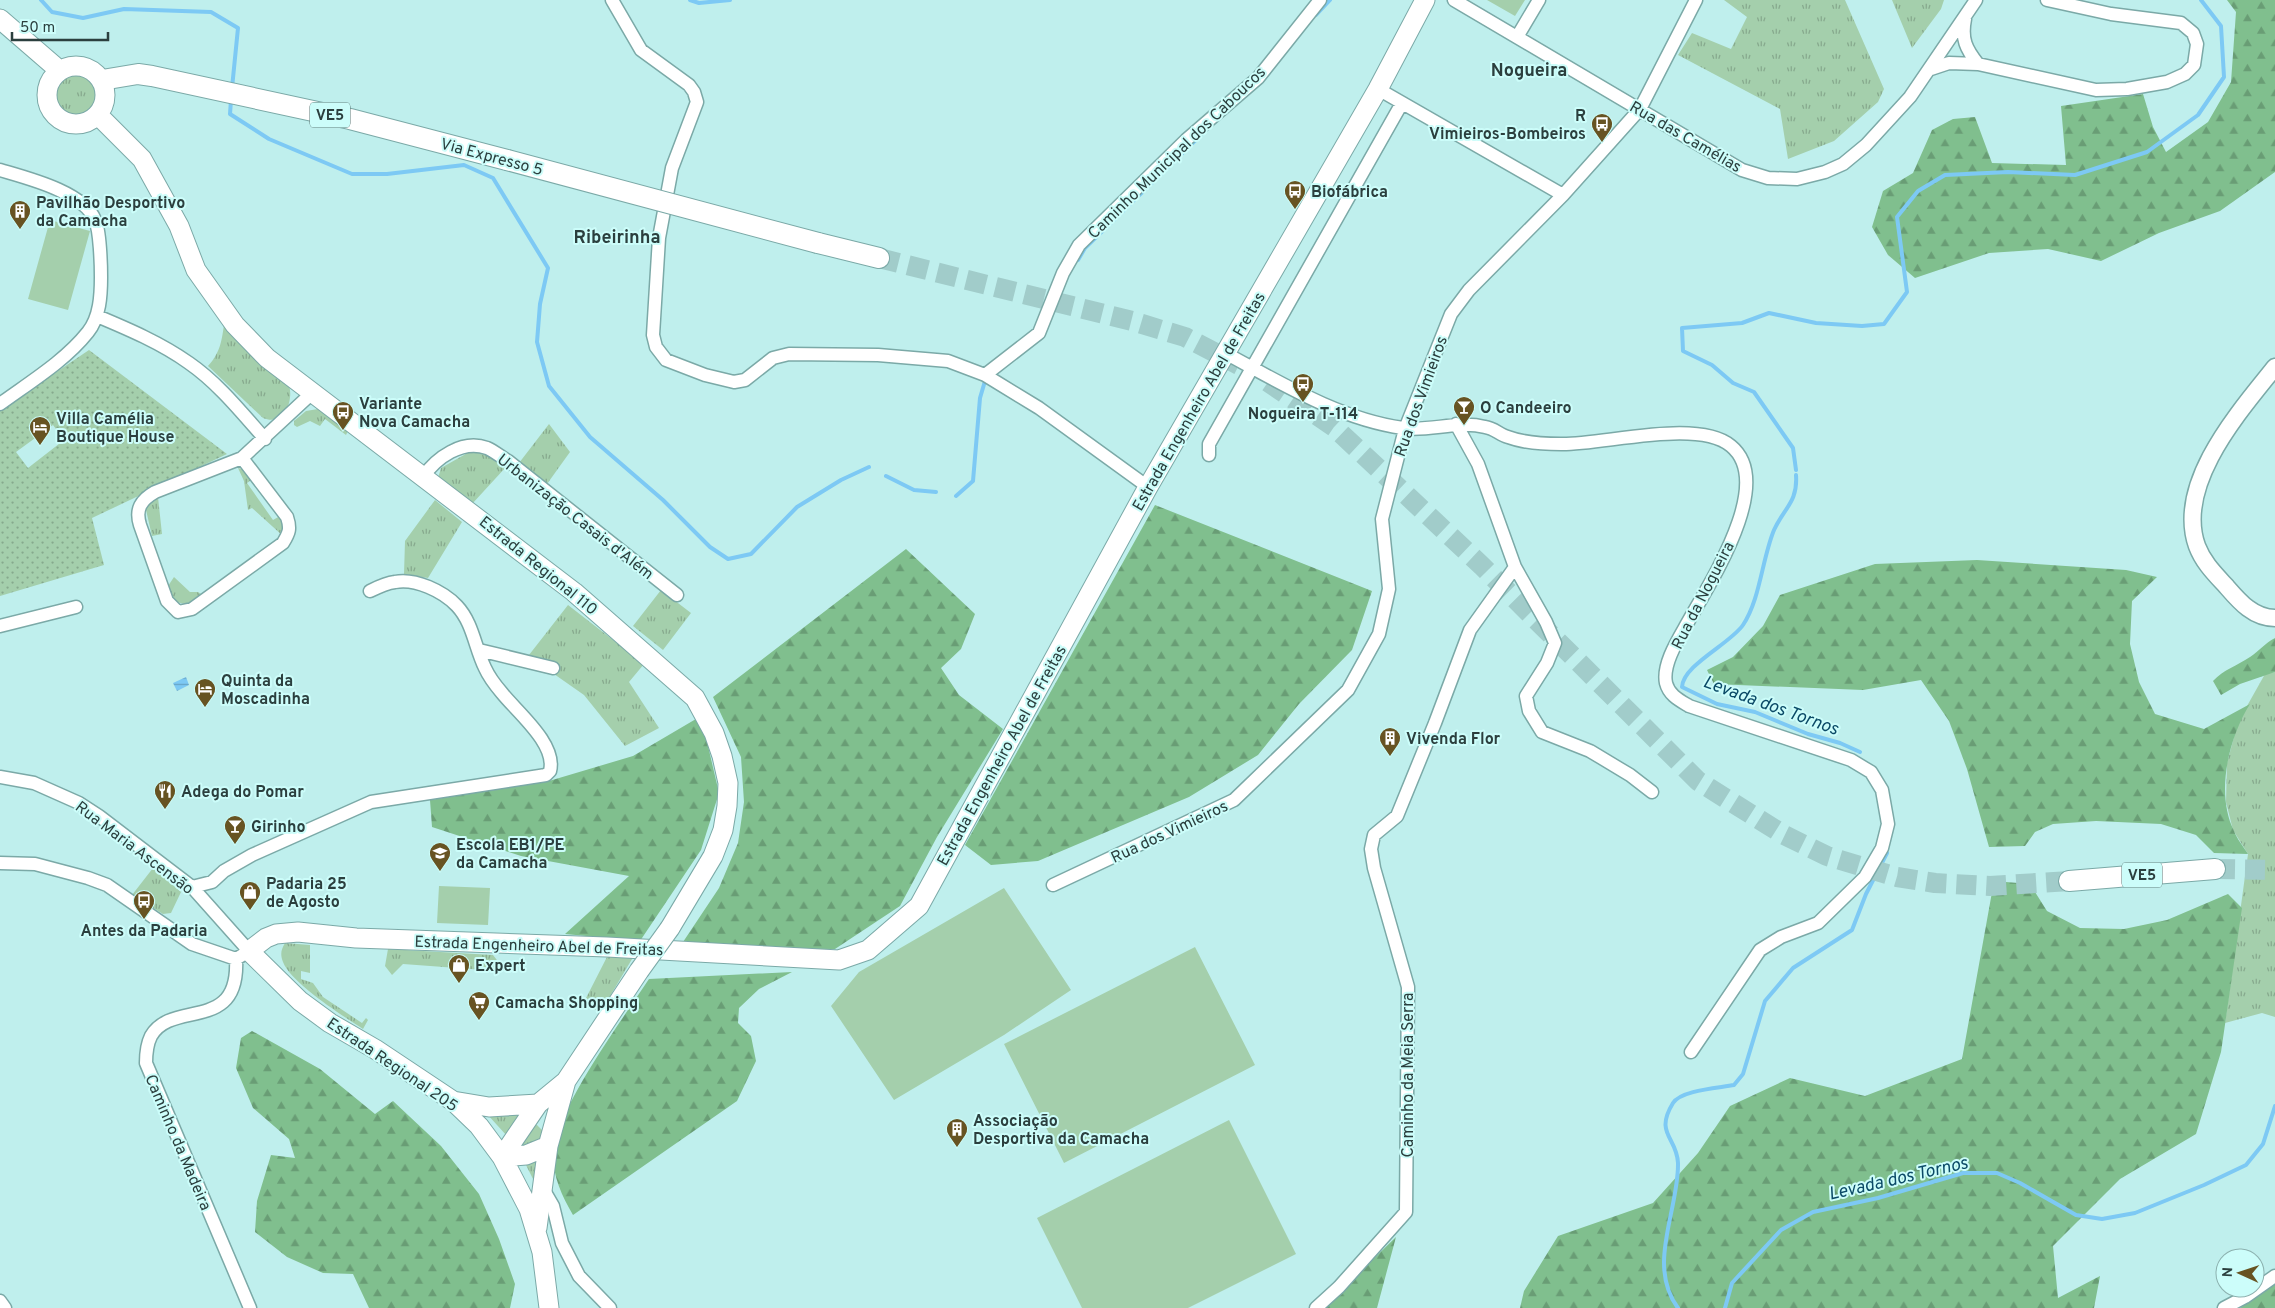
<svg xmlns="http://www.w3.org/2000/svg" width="2275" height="1308" font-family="Overpass,sans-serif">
	<defs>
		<pattern id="grass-tufts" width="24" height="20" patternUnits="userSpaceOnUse" patternTransform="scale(1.25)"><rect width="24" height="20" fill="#a4cfac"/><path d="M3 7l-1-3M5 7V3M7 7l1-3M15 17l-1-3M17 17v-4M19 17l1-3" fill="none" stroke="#86a98d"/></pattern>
		<pattern id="forest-firs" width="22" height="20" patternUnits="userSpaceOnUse" patternTransform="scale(1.25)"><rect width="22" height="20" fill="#80bf8e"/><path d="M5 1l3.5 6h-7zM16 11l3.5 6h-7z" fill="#699d75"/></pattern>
		<pattern id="garden-dots" width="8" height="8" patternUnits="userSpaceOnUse" patternTransform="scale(1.25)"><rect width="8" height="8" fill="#a4cfac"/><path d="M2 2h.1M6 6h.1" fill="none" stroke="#86a98d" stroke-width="1.8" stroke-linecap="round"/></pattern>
		<pattern id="water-rules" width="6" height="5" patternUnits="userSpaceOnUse" patternTransform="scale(1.25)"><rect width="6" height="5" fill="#7dc9f4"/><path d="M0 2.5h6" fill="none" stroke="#67a5c7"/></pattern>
	</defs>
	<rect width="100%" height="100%" fill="#bfefed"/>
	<!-- grass -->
	<path fill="url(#grass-tufts)" d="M1724 0H1845L1884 89 1878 102 1834 141 1788 159 1780 109 1678 55 1692 33 1731 49 1747 17Z
		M1892 0H1944L1941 9 1912 48Z
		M54 94a22 22 0 1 1 44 0a22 22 0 1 1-44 0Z
		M225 318 288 382C295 399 285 427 263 418L208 366C222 351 222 337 225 318Z
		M318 409 348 431 346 435 325 419 320 426 310 421 297 427 294 425V421L306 411Z
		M549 424 570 452 547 484 519 463Z
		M471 451 486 454 506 467 472 504 438 478 441 468Z
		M238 468 242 469 254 478 247 483 273 520 280 516 284 525 283 536 252 508 248 510 244 481Z
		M158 497 162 534 152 536 146 510 147 504Z
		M435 500 462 522 428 578 404 574 405 541Z
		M174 577 190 592H198L201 594 187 604C174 603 171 599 168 586Z
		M661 590 691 613 663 650 633 626Z
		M568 605 644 664 629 682 659 728 625 746 584 695 554 674 557 666 529 655Z
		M2275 672V1017L2262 1013 2225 1023 2248 854 2233 830 2226 802 2227 763 2238 722 2265 674Z
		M153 868 181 892 171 913 163 914 132 895Z
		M285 943 310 945V973L301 971V979L313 983 323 997 362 1023 366 1018 368 1020 363 1029C343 1016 291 983 283 962 280 954 281 950 285 943Z
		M388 949 493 955 500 964 498 971 403 964 392 975 385 966Z
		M609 953 635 954 600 1013 584 1002Z
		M522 1112 513 1123 507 1136 487 1114Z
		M533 1124 537 1125 542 1130C543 1144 529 1146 519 1150Z
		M540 1158 536 1185 526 1165Z"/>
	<!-- forest -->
	<path fill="url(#forest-firs)" d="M2227 0H2275V172L2220 211 2159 233 2101 261 2048 249 1989 253 1915 278 1888 255 1872 227 1883 191 1913 173 1932 130 1953 119 1975 117 1992 163 2066 165 2061 106 2143 94 2153 127 2166 152 2208 122 2231 82 2236 12Z
		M1155 505 1372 591 1352 650 1299 704 1258 755 1189 797 1038 861 991 865 965 845Z
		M906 549 975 614 961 649 941 668 959 695 1003 729 937 837 900 906 835 949 679 948 719 888 738 843 744 802 741 757 713 697Z
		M1977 560 2126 570 2157 577 2132 601 2130 644 2139 682 2155 714 2204 729 2250 704C2229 737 2215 793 2234 831 2237 839 2243 846 2248 854L2214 853 2196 835 2161 824 2096 821 2053 824 2035 832 2025 846 1989 847 1967 769 1949 721 1921 680 1863 690 1714 684 1707 670 1733 657 1763 626 1780 595 1875 564Z
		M2275 638V672L2240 684 2221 695 2213 681C2224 669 2237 666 2250 657 2259 651 2265 643 2275 638Z
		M701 716 719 793 701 850 640 941 565 934 629 876 521 856 432 827 430 800 549 781 633 756Z
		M1994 881 2030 884 2047 911 2080 928 2124 929 2167 920 2228 894 2242 908 2221 1052 2196 1134 2120 1179 2053 1246 2058 1298 2100 1276 2094 1308H1520L1524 1291 1558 1236 1653 1203 1698 1153 1730 1106 1790 1078 1865 1096 1962 1059Z
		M792 972 759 989 739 1008 738 1023 751 1036 756 1061 737 1101 573 1215C562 1196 553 1177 553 1154 554 1112 624 1017 649 979Z
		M252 1031 320 1069 375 1114 393 1101 441 1146 479 1194 499 1239 515 1284 510 1308H369L353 1274 323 1273 287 1257 255 1232 257 1201 271 1155 295 1158 289 1139 253 1108 236 1068 241 1038Z
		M1396 1237 1377 1308H1323Z
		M2275 1284V1308H2240Z"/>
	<!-- garden -->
	<path fill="url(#garden-dots)" fill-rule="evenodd" d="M89 350 227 454 92 518 104 565 0 596V410ZM53 425 64 440 28 468 16 452Z"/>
	<!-- pitch -->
	<path fill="#a4cfac" d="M1487 0H1525L1515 16Z
		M50 220 90 231 68 310 28 299Z
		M439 886 490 888 488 925 437 923Z
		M1004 888 1071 990 1004 1035 894 1100 831 1006 859 972Z
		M1195 947 1255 1065 1064 1163 1004 1044Z
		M1229 1120 1296 1254 1188 1308H1082L1037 1218Z"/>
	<!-- water -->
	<path fill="url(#water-rules)" d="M186 677 189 685 177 691 173 683Z"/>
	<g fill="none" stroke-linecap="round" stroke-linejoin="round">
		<!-- stream -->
		<path stroke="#7dc9f4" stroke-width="4" d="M41 0 52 12 83 18 124 9 211 12 238 28 232 88
			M690 0 699 3 730 0
			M1316 15 1330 0
			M231 100 230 114 269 139 352 174H387L464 165 493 178 548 268 540 304 537 342 549 386 590 437 663 500 710 547 728 559 751 554 797 507 841 480 869 467
			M1078 260 1085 248 1208 128
			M1796 470 1793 448 1754 392 1733 383 1712 365 1683 351 1682 328 1742 323 1769 313 1816 323 1862 326 1884 324 1907 292 1897 217 1918 191 1945 175 2008 172 2075 175 2147 152 2198 115 2224 77 2221 26 2201 0
			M1796 475C1798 502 1784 508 1774 530 1762 559 1760 600 1743 625 1730 644 1683 665 1682 687L1717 704 1755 712 1808 734 1840 743 1860 752
			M886 476 914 490 936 492
			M956 496 973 481 980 398 985 381
			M1678 1308C1646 1265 1679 1210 1678 1163 1677 1137 1654 1134 1673 1103 1681 1090 1719 1088 1734 1085L1743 1074 1765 1001 1793 968 1852 930 1866 894 1887 853
			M1725 1308 1732 1283 1781 1230 1813 1212 1878 1198 1963 1173H1997L2020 1183 2076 1215 2102 1219 2135 1213 2204 1185 2246 1165 2263 1144 2275 1106"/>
		<!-- primary-tunnel -->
		<path stroke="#a1ccca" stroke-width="20" stroke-dasharray="20 10" stroke-linecap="butt" d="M879 258 1132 321 1185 337 1239 365
			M1268 382 1334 427 1482 566 1698 781 1784 835 1827 856 1897 877 1935 883 1990 886 2069 881
			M2215 869 2275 870"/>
		<!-- minor casing -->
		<g stroke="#7ba9a7" stroke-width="15">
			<path id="minor" d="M612 0 641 50 689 85 694 92 697 102 672 168 659 238 653 335 656 347 666 360 705 375 734 382 745 380 773 358 789 354 878 355 948 361 985 375 1039 408 1148 487
				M1454 0 1742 170 1768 178 1797 179 1825 172 1843 164 1866 145 1910 97 1976 0
				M1965 19C1961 39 1966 49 1978 64
				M1517 37 1539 0
				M1931 69 1949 63 1978 64 2096 90 2127 89 2167 82 2185 74 2194 65 2197 44 2193 33 2181 23 2111 14 2047 0
				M1378 89 1563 195
				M0 170C27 178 84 192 95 220 100 230 101 265 101 277 101 295 100 317 88 332 65 361 30 382 0 404
				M97 316C128 329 161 343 189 363 218 383 242 413 265 439
				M1225 353C1281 383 1339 419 1403 428 1429 432 1458 420 1485 427 1494 428 1500 435 1508 437 1524 443 1543 444 1561 444 1603 445 1698 418 1731 446 1776 483 1709 584 1688 622 1679 638 1662 664 1666 683 1669 695 1679 700 1689 706L1851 760 1871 772 1882 790 1888 824 1882 848 1865 877 1818 923 1781 937 1760 950 1691 1052
				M985 375 1039 333 1063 273 1079 245 1186 140 1258 78 1320 0
				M1209 455V444L1402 103
				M242 458 287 517C291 529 289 533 283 543L192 609 178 612 167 601 140 525C135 509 141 500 155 492L242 458 311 394
				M423 477C436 458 462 439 487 448 494 451 501 457 508 461L677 595
				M1515 567 1546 622 1555 643 1547 663 1526 696 1529 711 1542 732 1590 751 1630 775 1652 792
				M0 626 76 607
				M479 650 553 668
				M0 777 34 783 79 803 99 816 192 887 249 951 236 959 192 944 107 885 88 878 35 864 0 863
				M1053 885 1234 800 1348 690 1379 634 1389 589 1382 519 1405 429 1451 314 1469 290 1563 195 1640 109 1696 0
				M192 887 212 882 224 871 252 855 371 802 546 775 550 771C557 744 517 712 502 693 496 686 489 677 485 668 475 648 473 623 457 606 443 591 415 578 395 582 386 583 378 587 370 591
				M236 959C240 1034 172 999 151 1036 147 1044 146 1054 146 1063L250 1308
				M542 1187 553 1206 562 1243 579 1276 610 1308
				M0 1301 5 1308
				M1316 1308 1339 1287 1406 1212 1408 987 1374 868 1371 849 1374 835 1397 816 1435 723 1470 630 1515 567 1478 464 1456 424
				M2224 1308 2245 1297 2275 1276"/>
		</g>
		<!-- tertiary casing -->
		<g stroke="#7ba9a7" stroke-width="19">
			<path id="tertiary" d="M2275 367C2239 412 2175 484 2197 546 2203 562 2214 573 2226 586 2239 601 2253 618 2275 618"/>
		</g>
		<!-- secondary casing -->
		<g stroke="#7ba9a7" stroke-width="21">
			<path id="secondary" d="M0 19 59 70
				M47 95a29 29 0 1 1 58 0a29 29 0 1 1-58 0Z
				M98 115 142 159 179 226 196 270 235 325 267 358 574 592 695 698 714 733 722 756 728 783 727 806 723 830 713 856 670 928
				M453 1101 489 1107 538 1104
				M502 1157 538 1104 566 1081 639 971
				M502 1157 526 1155 548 1146
				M537 1228 548 1146 566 1081
				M549 1308 542 1252 529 1209 502 1157 479 1126 453 1101 375 1049 330 1023 300 1001 249 951 266 938 276 934 298 932 356 938 607 947 839 960 868 950 919 906 1148 487 1378 89 1425 0"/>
		</g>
		<!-- primary casing -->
		<g stroke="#7ba9a7" stroke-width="22">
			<path id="primary" d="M102 80 138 74 152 76 350 119 507 160
				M818 243 879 258
				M2069 881 2215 869"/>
		</g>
		<!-- minor -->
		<use href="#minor" stroke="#fff" stroke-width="12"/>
		<!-- tertiary -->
		<use href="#tertiary" stroke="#fff" stroke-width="16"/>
		<!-- secondary -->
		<use href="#secondary" stroke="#fff" stroke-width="19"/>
		<!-- primary -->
		<use href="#primary" stroke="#fff" stroke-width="20"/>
		<!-- secondary-bridge casing -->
		<g stroke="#7ba9a7" stroke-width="21" stroke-linecap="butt">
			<path id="secondary-bridge" d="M639 971 670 928"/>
		</g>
		<!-- primary-bridge casing -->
		<g stroke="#7ba9a7" stroke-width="22" stroke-linecap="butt">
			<path id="primary-bridge" d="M507 160 818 243"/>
		</g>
		<!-- secondary-bridge -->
		<use href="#secondary-bridge" stroke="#fff" stroke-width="19"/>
		<!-- primary-bridge -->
		<use href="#primary-bridge" stroke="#fff" stroke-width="20"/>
	</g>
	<!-- icons -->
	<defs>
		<g id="bus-pin" transform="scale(1.125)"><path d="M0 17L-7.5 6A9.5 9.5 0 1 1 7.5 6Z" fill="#675322" stroke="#ccfdfa"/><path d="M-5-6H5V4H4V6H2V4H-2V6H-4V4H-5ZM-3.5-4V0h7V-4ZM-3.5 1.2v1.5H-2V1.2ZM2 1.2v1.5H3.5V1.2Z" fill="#fff"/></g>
		<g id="building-pin" transform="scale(1.125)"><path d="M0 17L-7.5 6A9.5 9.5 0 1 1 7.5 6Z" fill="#675322" stroke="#ccfdfa"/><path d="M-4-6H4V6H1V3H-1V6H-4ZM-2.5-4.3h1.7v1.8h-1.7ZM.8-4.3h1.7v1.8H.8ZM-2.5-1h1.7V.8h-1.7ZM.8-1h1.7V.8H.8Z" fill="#fff"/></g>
		<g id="bar-pin" transform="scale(1.125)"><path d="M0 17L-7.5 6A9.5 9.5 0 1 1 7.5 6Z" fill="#675322" stroke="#ccfdfa"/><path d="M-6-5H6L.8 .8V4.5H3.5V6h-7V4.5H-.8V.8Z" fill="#fff"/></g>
		<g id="hotel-pin" transform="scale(1.125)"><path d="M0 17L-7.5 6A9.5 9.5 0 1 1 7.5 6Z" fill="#675322" stroke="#ccfdfa"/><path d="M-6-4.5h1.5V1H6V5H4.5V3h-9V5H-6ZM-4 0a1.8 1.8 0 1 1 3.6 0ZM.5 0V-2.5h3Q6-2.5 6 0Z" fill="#fff"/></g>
		<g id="restaurant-pin" transform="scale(1.125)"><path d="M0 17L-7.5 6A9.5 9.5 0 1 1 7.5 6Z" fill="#675322" stroke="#ccfdfa"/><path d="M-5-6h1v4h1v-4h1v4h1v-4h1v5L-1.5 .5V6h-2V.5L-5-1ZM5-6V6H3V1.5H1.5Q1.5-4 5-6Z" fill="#fff"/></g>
		<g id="school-pin" transform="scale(1.125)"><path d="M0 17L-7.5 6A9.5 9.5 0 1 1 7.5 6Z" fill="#675322" stroke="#ccfdfa"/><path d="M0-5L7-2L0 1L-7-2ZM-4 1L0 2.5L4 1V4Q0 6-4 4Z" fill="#fff"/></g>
		<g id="shop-pin" transform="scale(1.125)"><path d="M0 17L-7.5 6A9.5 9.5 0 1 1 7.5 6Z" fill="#675322" stroke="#ccfdfa"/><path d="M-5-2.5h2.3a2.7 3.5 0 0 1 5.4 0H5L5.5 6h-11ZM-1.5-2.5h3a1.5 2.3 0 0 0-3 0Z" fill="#fff"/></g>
		<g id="supermarket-pin" transform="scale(1.125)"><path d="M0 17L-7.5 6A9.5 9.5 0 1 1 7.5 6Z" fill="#675322" stroke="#ccfdfa"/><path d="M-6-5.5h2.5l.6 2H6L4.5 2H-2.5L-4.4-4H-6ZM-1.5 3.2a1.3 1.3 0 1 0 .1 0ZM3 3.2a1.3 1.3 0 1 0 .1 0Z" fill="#fff"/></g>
	</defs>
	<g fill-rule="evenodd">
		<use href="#bus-pin" x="1602" y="124"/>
		<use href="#bus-pin" x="1295" y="191"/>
		<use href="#building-pin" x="20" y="211"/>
		<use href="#bus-pin" x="1303" y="384"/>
		<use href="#bar-pin" x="1464" y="407"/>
		<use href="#bus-pin" x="343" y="412"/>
		<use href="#hotel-pin" x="40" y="427"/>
		<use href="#hotel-pin" x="205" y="689"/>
		<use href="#building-pin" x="1390" y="738"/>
		<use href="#restaurant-pin" x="165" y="791"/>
		<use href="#bar-pin" x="235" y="826"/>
		<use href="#school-pin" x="440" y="853"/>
		<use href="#shop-pin" x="250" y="892"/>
		<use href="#bus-pin" x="144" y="901"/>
		<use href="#shop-pin" x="459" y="965"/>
		<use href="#supermarket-pin" x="479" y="1002"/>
		<use href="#building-pin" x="957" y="1129"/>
	</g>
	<g text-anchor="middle" stroke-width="4" stroke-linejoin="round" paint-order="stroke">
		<!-- shield labels -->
		<g fill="#ccfdfa" stroke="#5b7876" stroke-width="1">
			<rect x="310" y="102.5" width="40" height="25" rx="4"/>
			<rect x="2122" y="862.5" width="40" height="25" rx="4"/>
		</g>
		<g font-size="15" font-weight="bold" fill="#2b3f3e">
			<text x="330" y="120">VE5</text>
			<text x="2142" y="880">VE5</text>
		</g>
		<!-- poi labels -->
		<g font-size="16" font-weight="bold" fill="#2b3f3e" stroke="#ccfdfa" text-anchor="start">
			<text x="1586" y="121" text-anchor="end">R<tspan x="1586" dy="18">Vimieiros-Bombeiros</tspan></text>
			<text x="1311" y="197">Biofábrica</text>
			<text x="36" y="208">Pavilhão Desportivo<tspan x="36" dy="18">da Camacha</tspan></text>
			<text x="359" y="409">Variante<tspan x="359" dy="18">Nova Camacha</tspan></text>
			<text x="1480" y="413">O Candeeiro</text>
			<text x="1303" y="419" text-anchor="middle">Nogueira T-114</text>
			<text x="56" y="424">Villa Camélia<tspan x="56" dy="18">Boutique House</tspan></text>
			<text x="221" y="686">Quinta da<tspan x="221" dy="18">Moscadinha</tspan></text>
			<text x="1406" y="744">Vivenda Flor</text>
			<text x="181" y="797">Adega do Pomar</text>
			<text x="251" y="832">Girinho</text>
			<text x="456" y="850">Escola EB1/PE<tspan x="456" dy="18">da Camacha</tspan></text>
			<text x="266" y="889">Padaria 25<tspan x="266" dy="18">de Agosto</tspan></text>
			<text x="144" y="936" text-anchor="middle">Antes da Padaria</text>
			<text x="475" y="971">Expert</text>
			<text x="495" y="1008">Camacha Shopping</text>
			<text x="973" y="1126">Associação<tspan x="973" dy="18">Desportiva da Camacha</tspan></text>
		</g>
		<!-- street labels -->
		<g font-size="16" fill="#2b3f3e" stroke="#ccfdfa">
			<text transform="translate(1686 136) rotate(30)" y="6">Rua das Camélias</text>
			<text transform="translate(1176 152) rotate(-44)" y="6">Caminho Municipal dos Caboucos</text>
			<text transform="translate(492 156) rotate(15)" y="6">Via Expresso 5</text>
			<text transform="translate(1420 396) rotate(-70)" y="6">Rua dos Vimieiros</text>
			<text transform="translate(1198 401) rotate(-60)" y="6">Estrada Engenheiro Abel de Freitas</text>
			<text transform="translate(576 516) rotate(38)" y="6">Urbanização Casais d'Além</text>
			<text transform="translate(539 565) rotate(39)" y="6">Estrada Regional 110</text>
			<text transform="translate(1702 595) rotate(-63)" y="6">Rua da Nogueira</text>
			<text transform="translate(1001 755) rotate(-61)" y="6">Estrada Engenheiro Abel de Freitas</text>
			<text transform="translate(1169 831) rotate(-25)" y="6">Rua dos Vimieiros</text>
			<text transform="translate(135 847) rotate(37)" y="6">Rua Maria Ascensão</text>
			<text transform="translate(539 945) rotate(2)" y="6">Estrada Engenheiro Abel de Freitas</text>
			<text transform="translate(393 1064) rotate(34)" y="6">Estrada Regional 205</text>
			<text transform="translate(1407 1075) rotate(-90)" y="6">Caminho da Meia Serra</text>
			<text transform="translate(179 1142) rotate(67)" y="6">Caminho da Madeira</text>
		</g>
		<!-- neighbourhood labels -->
		<g font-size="18" font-weight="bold" fill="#2b3f3e" stroke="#ccfdfa">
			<text x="1529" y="76">Nogueira</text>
			<text x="617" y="243">Ribeirinha</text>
		</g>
		<!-- water labels -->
		<g font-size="18" font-style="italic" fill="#0b4a67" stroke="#ccfdfa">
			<text transform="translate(1771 705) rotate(20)" y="6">Levada dos Tornos</text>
			<text transform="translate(1898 1178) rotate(-13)" y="6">Levada dos Tornos</text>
		</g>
	</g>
	<!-- north arrow -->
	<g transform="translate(2240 1273) rotate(273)"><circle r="24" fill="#ccfdfa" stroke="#8cb1af"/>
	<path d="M0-4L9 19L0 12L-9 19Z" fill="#675322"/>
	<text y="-8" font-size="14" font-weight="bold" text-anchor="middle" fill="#2b3f3e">N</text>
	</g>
	<!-- scale -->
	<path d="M12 32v8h96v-8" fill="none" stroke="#2b3f3e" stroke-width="2.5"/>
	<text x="20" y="32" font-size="15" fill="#2b3f3e" stroke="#ccfdfa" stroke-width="4" paint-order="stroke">50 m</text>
</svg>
